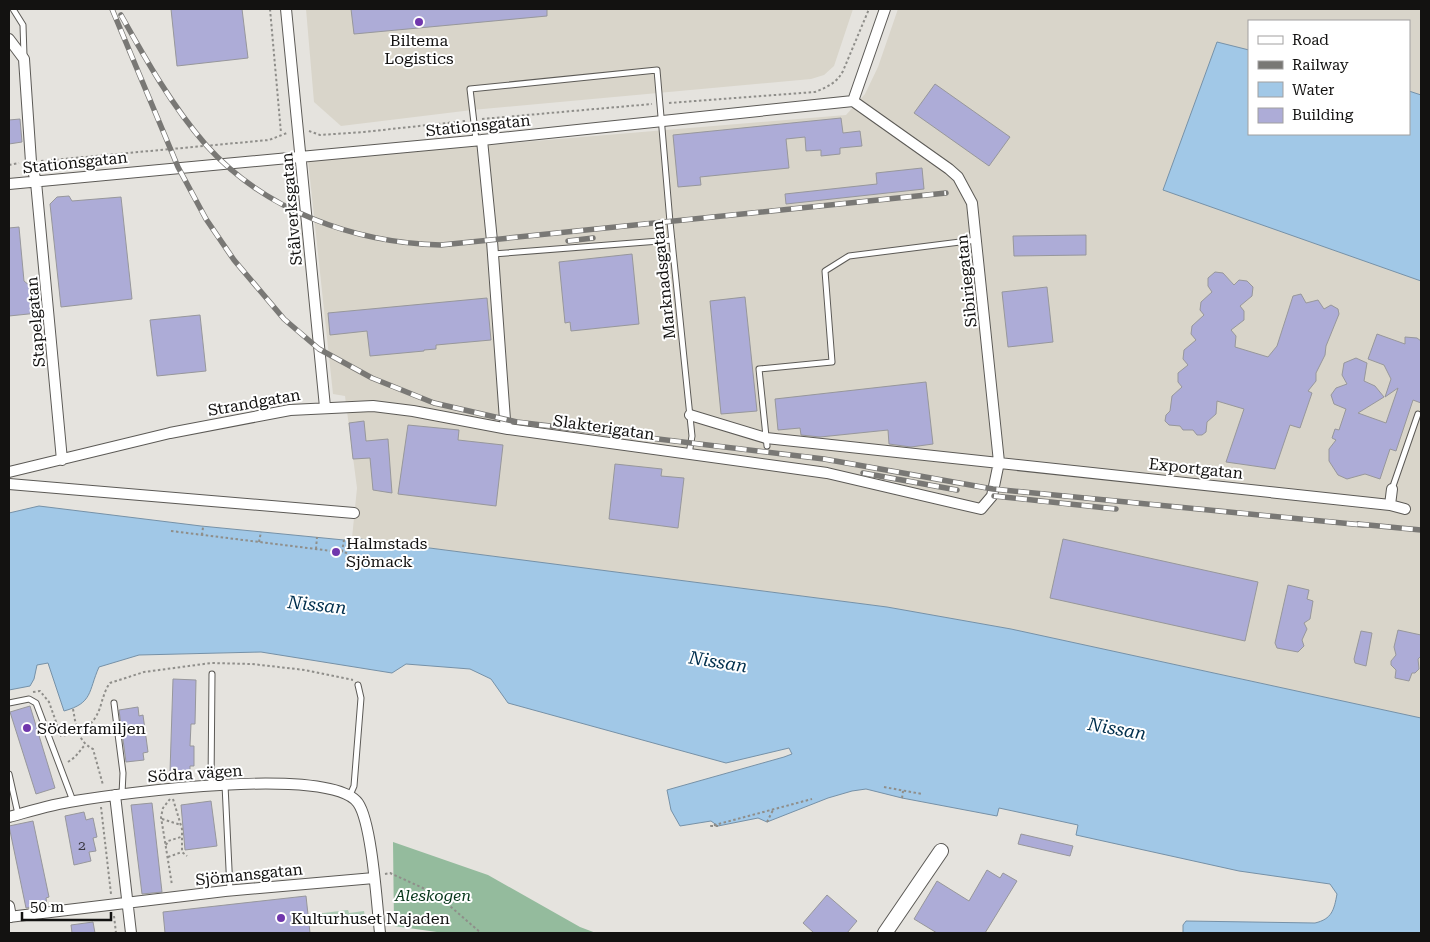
<svg xmlns="http://www.w3.org/2000/svg" width="1430" height="942" font-family="'Roboto Serif',serif">
	<rect width="100%" height="100%" fill="#e5e3de"/>
	<!-- built -->
	<path fill="#d9d5ca" d="M306 9H853L834 66 824 75 811 79 472 110 341 126 314 102Z
		M898 9H1421V95L1409 91V21H1249V50L1217 42 1163 190 1421 281V718L1011 629 887 607 352 538 357 488 345 396 333 394 308 160 846 115 865 94 878 67Z"/>
	<!-- green -->
	<path fill="#abc9b2" d="M348 910 349 913 364 911 365 917 318 923 315 914Z"/>
	<!-- forest -->
	<path fill="#94bb9d" d="M393 842 488 875 580 927 596 933H444L394 926Z"/>
	<!-- water -->
	<path fill="#a1c8e7" stroke="#7691a7" d="M1217 42 1249 50V134H1409V91L1421 95V281L1163 190Z
		M39 506 201 526 344 540 352 538 887 607 1011 629 1421 718V933H1183V925L1186 921 1315 923C1332 919 1334 910 1337 894L1330 884 1239 871 1076 835 1078 825 999 808 997 816 902 798 866 789 852 791 828 798 767 822 758 818 718 826 711 821 680 826 671 810 667 790 784 757 792 754 789 748 726 763 508 703 491 679 470 669 406 664 392 673 261 652 139 655 99 667C88 692 93 703 64 711L48 663 37 665 34 679 30 686 9 690V513Z"/>
	<!-- building -->
	<path fill="#adacd7" stroke="#97979b" d="M171 9H242L248 58 177 66Z
		M351 9H547V16L354 34Z
		M935 84 1010 137 989 166 914 113Z
		M841 118 843 133 860 131 862 146 840 148V154L821 156V150L806 151 805 137 786 139 789 168 700 177 701 185 678 187 673 135Z
		M20 119 22 142 9 144V120Z
		M922 168 924 189 786 204 785 194 877 184 876 173Z
		M69 196 72 201 121 197 132 299 61 307 50 204 57 197Z
		M19 227 24 281 35 290 38 313 9 316V228Z
		M1086 235V255L1014 256 1013 236Z
		M632 254 639 324 571 331 570 322 565 323 559 262Z
		M1215 272 1223 273 1234 285 1239 280 1247 281 1253 287 1252 296 1240 306 1244 311V320L1231 330 1236 336 1235 347 1268 357 1277 346 1293 296 1301 294 1306 303 1318 300 1324 309 1331 305 1338 309 1339 314 1326 346 1325 355 1316 373V381L1308 391 1312 393 1300 428 1290 425 1275 469 1226 462 1244 409 1217 401 1216 414 1207 422 1206 432 1202 435H1197L1193 430H1183L1180 426 1169 425 1165 421 1166 415 1170 411 1172 396 1182 387 1178 382V373L1188 365 1183 359 1184 350 1196 340 1191 334 1192 326 1204 315 1200 310 1201 302 1212 292 1208 286V278Z
		M1047 287 1053 342 1008 347 1002 292Z
		M745 297 757 411 721 414 710 301Z
		M487 298 491 340 436 345V349L424 350V351L370 356 367 331 330 335 328 313Z
		M200 315 206 371 157 376 150 320Z
		M1377 334 1405 344V337L1417 338 1421 341V403L1413 400 1396 451 1390 449 1380 479 1365 474 1347 479 1338 475 1329 461V449L1336 440 1332 438 1335 429 1339 430 1346 409 1334 404 1331 395 1336 388 1347 384 1342 375 1344 363 1356 358 1367 363 1364 381 1375 386 1384 397 1358 413 1386 423 1398 388 1385 397 1391 379 1384 365 1368 359Z
		M926 382 933 444 911 447 889 444 888 430 820 437 801 435 800 428 778 430 775 399Z
		M364 421 366 441 388 439 392 493 373 490 370 458 353 459 349 423Z
		M408 425 459 430 458 440 503 445 496 506 398 494Z
		M615 464 662 469 661 476 684 478 678 528 609 519Z
		M1063 539 1258 582 1245 641 1050 598Z
		M1288 585 1309 590 1307 599 1313 601 1310 619 1304 623 1307 629 1302 640 1304 646 1298 652 1277 648 1275 643Z
		M1398 630 1421 635V656L1418 659 1419 669 1415 673H1412L1409 681 1395 678 1396 670 1391 665V661L1396 655 1394 647Z
		M1361 631 1372 633 1366 666 1355 663 1354 659Z
		M173 679 196 680 195 724H191L190 746H194V766H190V773L170 772Z
		M30 706 55 788 36 794 10 712Z
		M138 707 139 716 143 715 148 752 143 753 144 760 126 762 119 710Z
		M211 801 217 846 185 850 181 805Z
		M152 803 162 892 142 894 131 805Z
		M84 812 86 820 93 818 97 837 93 838 96 851 89 852 91 861 74 865 65 816Z
		M33 821 49 897 46 898 47 905 26 908 9 826Z
		M1021 834 1073 846 1070 856 1018 844Z
		M987 870 1000 878 1003 873 1017 881 985 933H937L914 919 937 881 969 901Z
		M827 895 857 921 847 933H814L803 923Z
		M306 896 310 933H165L163 912Z
		M93 922 95 933H72L71 925Z"/>
	<g fill="none" stroke-linecap="round" stroke-linejoin="round">
		<!-- lane casing -->
		<g stroke="#5c5a56" stroke-width="7">
			<path id="lane" d="M13 9 23 25 24 56
				M476 140 470 89 657 70 670 222 692 436 689 454
				M493 254 672 240
				M767 446 759 369 832 362 825 271 849 256 976 240
				M1392 489 1418 414
				M9 703 29 699 36 703 73 801
				M114 703 123 773 122 794
				M9 774 18 814
				M211 785 212 674
				M225 785 230 890
				M350 795 354 786 361 698 358 685"/>
		</g>
		<!-- street casing -->
		<g stroke="#5c5a56" stroke-width="12">
			<path id="street" d="M286 9 325 407
				M9 39 24 59 31 162 36 182 62 460
				M853 101 885 9
				M482 140 492 241 505 420 508 429
				M9 184 482 140 853 101
				M690 415 766 438 1390 505 1392 489
				M9 472 170 433 290 410 373 406 413 411 508 429 827 473 981 509 992 496 999 462 972 203 958 177 949 169 853 101
				M9 484 354 513
				M1390 505 1405 509
				M115 795 131 933
				M9 817C31 811 53 804 75 801 122 793 331 765 358 803 372 823 377 906 380 933
				M9 906 11 917
				M9 917 225 891 374 878"/>
		</g>
		<!-- secondary casing -->
		<g stroke="#5c5a56" stroke-width="16">
			<path id="secondary" d="M885 933 941 851"/>
		</g>
		<!-- path -->
		<path stroke="#8f8e8a" stroke-width="2" stroke-dasharray="2.5 2.5" stroke-linecap="butt" d="M270 9 281 133
			M669 103 815 92C827 87 837 83 843 71L869 9
			M482 119 652 104
			M309 131 320 135 364 132 465 121
			M41 161 269 140 287 133
			M9 165 19 163
			M171 531 348 553
			M202 535 203 527
			M259 542 261 532
			M316 549 317 537
			M342 552 344 540
			M33 692 40 691 49 702 61 736C84 732 96 725 102 701 104 695 106 688 110 683L144 672 211 663 252 664 305 670 353 680
			M73 709C76 725 77 741 93 749L103 785
			M68 762 75 757 84 746
			M884 787 922 794
			M902 798 903 791
			M170 799 163 808 161 817 172 885
			M173 799 182 829V852L187 856
			M101 807 111 894
			M162 819 181 825
			M767 822 773 810
			M718 826H711L812 799
			M166 845 168 841 181 837
			M168 857 182 852
			M385 874 390 873 436 894 481 933
			M114 916 116 933"/>
		<!-- lane -->
		<use href="#lane" stroke="#fff" stroke-width="5"/>
		<!-- street -->
		<use href="#street" stroke="#fff" stroke-width="10"/>
		<!-- secondary -->
		<use href="#secondary" stroke="#fff" stroke-width="14"/>
		<!-- rail casing -->
		<g stroke="#797875" stroke-width="5.5">
			<path id="rail" d="M112 9 178 167 206 219 234 260 284 319 319 349 372 378 434 403 517 422 824 459 993 489 1363 525
				M121 15C146 60 172 106 206 145 265 211 355 243 441 245L946 193
				M568 241 593 238
				M863 473 957 490
				M994 496 1116 509
				M1358 524 1421 530"/>
		</g>
		<!-- rail -->
		<use href="#rail" stroke="#fff" stroke-width="4" stroke-dasharray="11" stroke-linecap="butt"/>
	</g>
	<!-- markers -->
	<g fill="#7037ad" stroke="#fff" stroke-width="2">
		<circle cx="419" cy="22" r="5"/>
		<circle cx="336" cy="552" r="5"/>
		<circle cx="27" cy="728" r="5"/>
		<circle cx="281" cy="918" r="5"/>
	</g>
	<g text-anchor="middle" stroke-width="4" stroke-linejoin="round" paint-order="stroke">
		<!-- number labels -->
		<g font-size="14" fill="#3a3842">
			<text x="82" y="850">2</text>
		</g>
		<!-- poi labels -->
		<g font-size="16" fill="#131211" stroke="#fff" text-anchor="start">
			<text x="419" y="46" text-anchor="middle">Biltema<tspan x="419" dy="18">Logistics</tspan></text>
			<text x="346" y="549">Halmstads<tspan x="346" dy="18">Sjömack</tspan></text>
			<text x="37" y="734">Söderfamiljen</text>
			<text x="291" y="924">Kulturhuset Najaden</text>
		</g>
		<!-- street labels -->
		<g font-size="16" fill="#131211" stroke="#fff">
			<text transform="translate(478 125) rotate(-6)" y="6">Stationsgatan</text>
			<text transform="translate(75 162) rotate(-6)" y="6">Stationsgatan</text>
			<text transform="translate(291 209) rotate(-95)" y="6">Stålverksgatan</text>
			<text transform="translate(663 280) rotate(-96)" y="6">Marknadsgatan</text>
			<text transform="translate(966 281) rotate(-96)" y="6">Sibiriegatan</text>
			<text transform="translate(35 322) rotate(-95)" y="6">Stapelgatan</text>
			<text transform="translate(254 402) rotate(-10)" y="6">Strandgatan</text>
			<text transform="translate(604 427) rotate(8)" y="6">Slakterigatan</text>
			<text transform="translate(1196 468) rotate(6)" y="6">Exportgatan</text>
			<text transform="translate(195 773) rotate(-4)" y="6">Södra vägen</text>
			<text transform="translate(249 874) rotate(-6)" y="6">Sjömansgatan</text>
		</g>
		<!-- park labels -->
		<g font-size="16" font-style="italic" fill="#053518" stroke="#fff">
			<text x="433" y="901">Aleskogen</text>
		</g>
		<!-- water labels -->
		<g font-size="18" font-style="italic" fill="#002f4d" stroke="#fff">
			<text transform="translate(317 605) rotate(6)" y="6">Nissan</text>
			<text transform="translate(718 662) rotate(9)" y="6">Nissan</text>
			<text transform="translate(1117 729) rotate(10)" y="6">Nissan</text>
		</g>
	</g>
	<!-- border -->
	<rect width="1430" height="942" fill="none" stroke="#131211" stroke-width="20"/>
	<!-- legend -->
	<rect x="1248" y="20" width="162" height="115" fill="#ffffff" stroke="#a1a0a0"/>
	<rect x="1258" y="36" width="25" height="8" fill="#ffffff" stroke="#a1a0a0"/>
	<text x="1292" y="45" font-size="15" fill="#131211">Road</text>
	<rect x="1258" y="61" width="25" height="8" fill="#797875" stroke="#a1a0a0"/>
	<text x="1292" y="70" font-size="15" fill="#131211">Railway</text>
	<rect x="1258" y="82" width="25" height="15" fill="#a1c8e7" stroke="#a1a0a0"/>
	<text x="1292" y="95" font-size="15" fill="#131211">Water</text>
	<rect x="1258" y="108" width="25" height="15" fill="#adacd7" stroke="#a1a0a0"/>
	<text x="1292" y="120" font-size="15" fill="#131211">Building</text>
	<!-- scale -->
	<path d="M22 912v8h89v-8" fill="none" stroke="#131211" stroke-width="2.5"/>
	<text x="30" y="912" font-size="15" fill="#131211" stroke="#ffffff" stroke-width="4" paint-order="stroke">50 m</text>
</svg>
